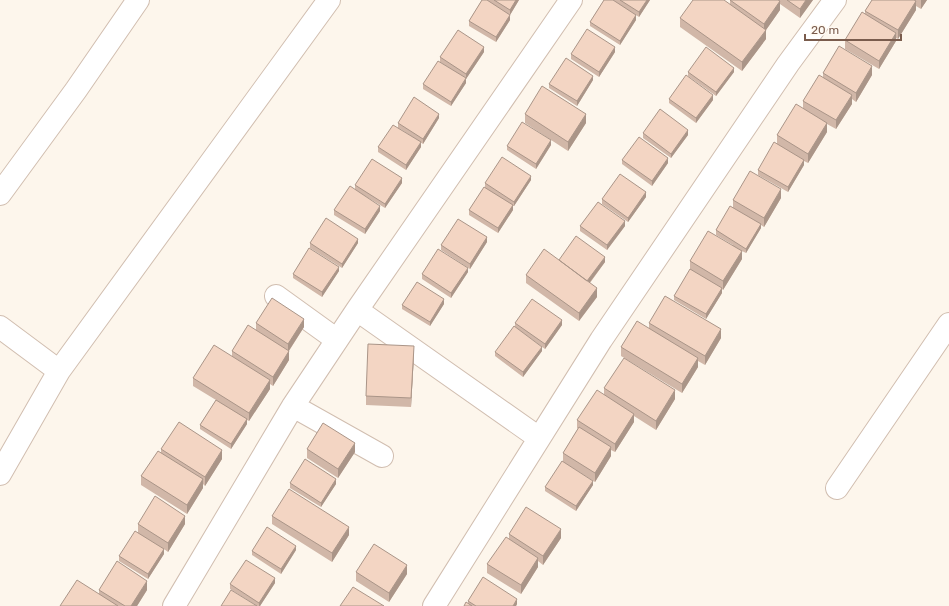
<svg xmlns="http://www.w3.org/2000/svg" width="949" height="606" font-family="Rubik,sans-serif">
	<rect width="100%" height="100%" fill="#fdf6ec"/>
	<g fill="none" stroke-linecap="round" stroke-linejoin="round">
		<!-- minor casing -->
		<g stroke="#d1beb0" stroke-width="24">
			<path id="minor" d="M0 194 76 90 138 0
				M276 296 337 340
				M357 310 539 438
				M0 327 59 371
				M293 406 382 456
				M0 474 59 371 329 0
				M837 488 949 324
				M174 606 293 406 357 310 571 0
				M434 606 601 340 788 64 835 0"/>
		</g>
		<!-- minor -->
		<use href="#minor" stroke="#fff" stroke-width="22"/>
	</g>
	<!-- wall -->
	<path fill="#d1b7a8" d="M482 0H519L510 15V20L496 42 469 26V21Z
		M604 0H650L639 17 636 15V20L620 45 590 26V22Z
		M730 0H813L800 18 780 4V10L766 30V39L742 71 680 27V18L730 4Z
		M872 0H927L921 9 916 6V10L898 39 896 38V41L879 69 845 49V40L865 14V11Z
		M484 52 466 79 440 62V57Z
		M615 52 599 77 571 59V54Z
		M688 72H734L716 96 688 76Z
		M823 73 872 75 856 102 852 99V104L836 129 827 124V132L808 163 804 161V165L788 192 758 175V170L777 144V135L803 109V101L823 77Z
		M593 80 577 106 549 88V84Z
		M466 83 451 106 423 89V84Z
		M669 99 713 100 696 123 669 103Z
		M525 114 586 123 568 151 525 123Z
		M439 118 423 144 399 128 421 147 406 170 378 152V147L398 128V123Z
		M643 133 688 135 671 158 643 138Z
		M551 145 536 169 507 150V146Z
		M622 160 668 163 652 186 622 164Z
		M531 180 514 206H513V210L498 233 469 215V210L485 187V183Z
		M402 183 385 208 355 190V185Z
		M646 197 628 222 602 204V199Z
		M781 198 764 227 761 225V228L746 253 742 251V259L723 290 722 289V293L706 319 674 300V296L690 270V261L733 245 716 235V230L733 207V200Z
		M334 210 380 211 365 234 334 215Z
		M580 226H625L607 250 580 231Z
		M487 242 470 269 441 250V245Z
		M310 243H358L342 268 310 248Z
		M559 260 605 262 590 283 597 297 579 321 526 283V275Z
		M339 271 322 297 293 278V274Z
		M468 272 451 298 422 279V274Z
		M444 304 430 326 402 309V305Z
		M256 323 304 327 289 351V360L273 386 270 384V389L249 421 247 420V424L231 449 200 429V425L216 400 193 386V378L232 356V351L256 330Z
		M515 323 562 325 545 349 515 327Z
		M649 323 721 338 705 365 698 361V367L682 393 621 356V347L649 329Z
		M542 351 523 377 495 356V352Z
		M414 354 411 407 366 405V396Z
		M604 388 675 399 656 430 634 416V422L615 452 611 450V456L595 482 563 462V453L578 429 577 428V420L604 394Z
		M161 449 222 459 205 486 203 484V488L187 514 141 485V476L161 453Z
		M307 449 355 452 338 478 307 458Z
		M290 483 336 484 321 507 290 488Z
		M593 485 576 511 545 491V487Z
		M272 516 349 535 332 562 272 524Z
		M138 524H185L168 552 164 549V554L148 579 119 561V556L138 533Z
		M509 534 561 538 543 565 538 561V567L521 594 487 573V564L509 539Z
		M296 550 281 574 252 555V551Z
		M356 572 407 574 389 602 356 581Z
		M275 583 260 606H257L230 589V584Z
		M99 590H147L137 606H60L99 594Z
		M468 601 517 604 516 606H464L468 603Z"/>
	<!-- shaded-wall -->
	<path fill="#aa9588" d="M516 0H519L510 15V10Z
		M647 0H650L639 17V12Z
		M806 0H813L800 18V9Z
		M921 0H927L921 9Z
		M780 1V10L766 30V39L742 71V62L764 33V24Z
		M916 1V10L898 39V30Z
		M510 15V20L496 42V37Z
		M636 15V20L620 45V41Z
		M896 33V41L879 69V61Z
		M484 47V52L466 79V74Z
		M615 47V52L599 77V72Z
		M872 66V75L856 102V93Z
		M734 68V72L716 96V92Z
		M593 76V80L577 106V101Z
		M466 78V83L451 106V102Z
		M713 95V100L696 123V118Z
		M852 95V104L836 129V120Z
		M439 114V118L423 144V139Z
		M586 114V123L568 151V142Z
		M827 123V132L808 163V154Z
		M688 130V135L671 158V154Z
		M551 140V145L536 169V164Z
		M421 142V147L406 170V165Z
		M668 158V163L652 186V181Z
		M804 160V165L788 192V187Z
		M531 176V180L514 206V202Z
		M402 178V183L385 208V204Z
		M781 189V198L764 227V218Z
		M646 192V197L628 222V218Z
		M513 205V210L498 233V228Z
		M380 206V211L365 234V229Z
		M625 221V226L607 250V245Z
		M761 224V228L746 253V249Z
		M487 237V242L470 269V264Z
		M358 239V243L342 268V264Z
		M742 251V259L723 290V281Z
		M605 257V262L587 286V281Z
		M339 267V271L322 297V292Z
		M468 268V272L451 298V293Z
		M597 288V297L579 321V313Z
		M722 288V293L706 319V314Z
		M444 299V304L430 326V322Z
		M304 319V327L288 352V344Z
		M562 320V325L545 349V344Z
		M721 329V338L705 365V356Z
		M414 346V354L411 407V398Z
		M542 347V351L523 377V372Z
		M289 351V360L273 386V377Z
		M698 358V367L682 393V384Z
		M270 380V389L249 421V413Z
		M675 390V399L656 430V421Z
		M634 414V422L615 452V444Z
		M247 419V424L231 449V444Z
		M355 443V452L338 478V469Z
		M611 447V456L595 482V473Z
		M222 450V459L205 486V477Z
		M203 479V488L187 514V505Z
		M336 479V484L321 507V503Z
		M593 481V485L576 511V506Z
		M185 516V524L168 552V543Z
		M349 527V535L332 562V553Z
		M561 529V538L543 565V556Z
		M296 546V550L281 574V569Z
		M164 549V554L148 579V574Z
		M538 558V567L521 594V585Z
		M407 565V574L389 602V593Z
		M275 578V583L260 606H259V603Z
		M147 581V590L137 606H131Z
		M517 599V604L516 606H513Z"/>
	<!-- building -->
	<path fill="#f3d5c3" stroke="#aa9588" d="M482 0H487L510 15 496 37 469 21Z
		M494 0H516L510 10Z
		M604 0H613L636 15 620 41 590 22Z
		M620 0H647L639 12Z
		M693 0H724L766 30 742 62 680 18Z
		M730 0H778L780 1 764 24Z
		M787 0H806L800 9Z
		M872 0H914L916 1 898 30 865 11Z
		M862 12 896 33 879 61 845 40Z
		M587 29 615 47 599 72 571 54Z
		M458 30 484 47 466 74 440 57Z
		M839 46 872 66 856 93 823 73Z
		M706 47 734 68 716 92 688 72Z
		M566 58 593 76 577 101 549 84Z
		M438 61 466 78 451 102 423 84Z
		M686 75 713 95 696 118 669 99Z
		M819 75 852 95 836 120 803 101Z
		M542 86 586 114 568 142 525 114Z
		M414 97 439 114 423 139 398 123Z
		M796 104 827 123 808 154 777 135Z
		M660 109 688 130 671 154 643 133Z
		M522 122 551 140 536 164 507 146Z
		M393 125 421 142 406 165 378 147Z
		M639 137 668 158 652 181 622 160Z
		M774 142 804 160 788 187 758 170Z
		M502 157 531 176 514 202 485 183Z
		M372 159 402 178 385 204 355 185Z
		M750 171 781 189 764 218 733 200Z
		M620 174 646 192 628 218 602 199Z
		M350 186 380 206 365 229 334 210Z
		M484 187 513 205 498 228 469 210Z
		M598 202 625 221 607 245 580 226Z
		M730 206 761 224 746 249 716 230Z
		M326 218 358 239 342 264 310 243Z
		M458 219 487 237 470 264 441 245Z
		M708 231 742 251 723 281 690 261Z
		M576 236 605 257 587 281 559 260Z
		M309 248 339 267 322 292 293 274Z
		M438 249 468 268 451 293 422 274Z
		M544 249 597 288 579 313 526 275Z
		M690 269 722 288 706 314 674 296Z
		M417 282 444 299 430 322 402 305Z
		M665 296 721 329 705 356 649 323Z
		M272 298 304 319 288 344 256 323Z
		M532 299 562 320 545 344 515 323Z
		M637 321 698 358 682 384 621 347Z
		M248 325 289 351 273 377 232 351Z
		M514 326 542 347 523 372 495 352Z
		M368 344 414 346 411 398 366 396Z
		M214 345 270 380 249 413 193 378Z
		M624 358 675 390 656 421 604 388Z
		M597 390 634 414 615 444 577 420Z
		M216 400 247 419 231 444 200 425Z
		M179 422 222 450 205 477 161 449Z
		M323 423 355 443 338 469 307 449Z
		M579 427 611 447 595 473 563 453Z
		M158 451 203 479 187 505 141 476Z
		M305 459 336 479 321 503 290 483Z
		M562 461 593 481 576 506 545 487Z
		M289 489 349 527 332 553 272 516Z
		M155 496 185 516 168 543 138 524Z
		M526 507 561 529 543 556 509 534Z
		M267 527 296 546 281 569 252 551Z
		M135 531 164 549 148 574 119 556Z
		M506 537 538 558 521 585 487 564Z
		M374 544 407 565 389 593 356 572Z
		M246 560 275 578 259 603 230 584Z
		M117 561 147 581 131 606H125L99 590Z
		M483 577 517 599 513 606H476L468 601Z
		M77 580 118 606H60Z
		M353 587 384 606H340Z
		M231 590 257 606H221Z
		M466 602 472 606H464Z"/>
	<!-- scale -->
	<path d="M805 34v6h96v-6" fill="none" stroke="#7a5c4d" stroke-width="2"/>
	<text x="811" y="34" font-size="12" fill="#7a5c4d" stroke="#fffaf3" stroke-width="3" paint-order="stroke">20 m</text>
</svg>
